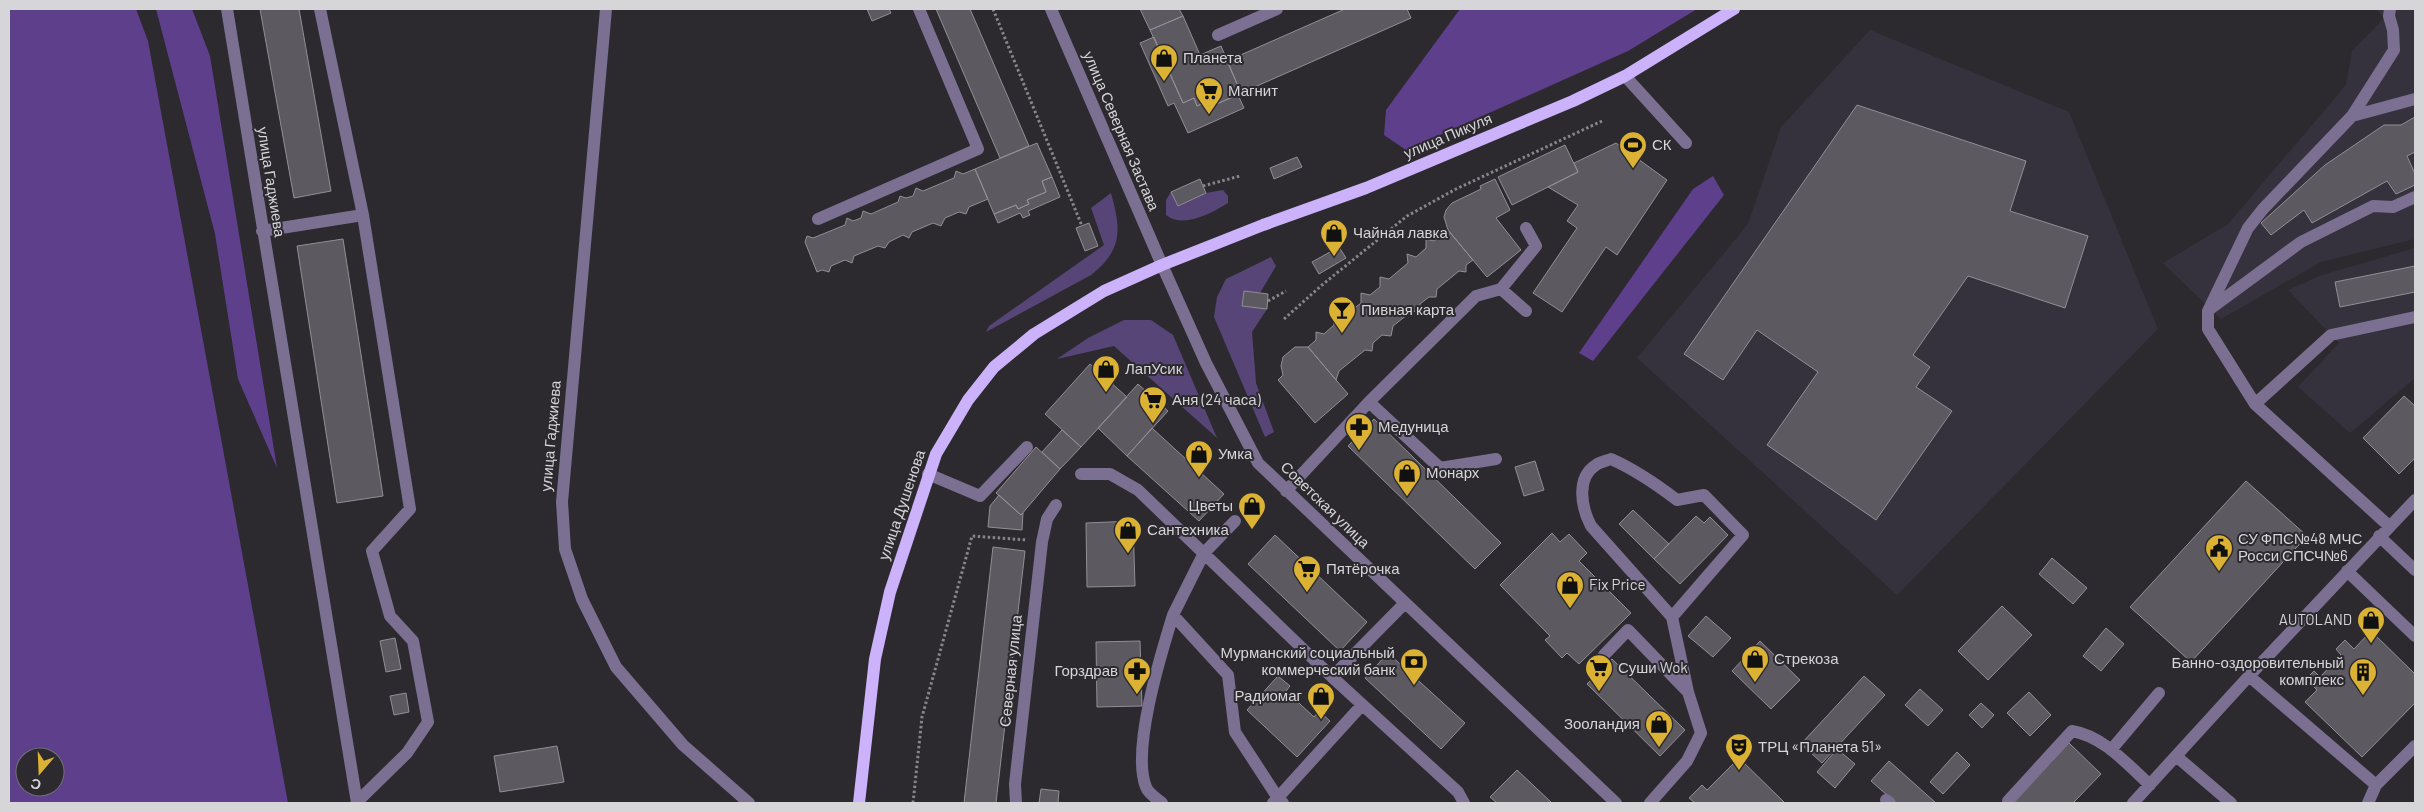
<svg xmlns="http://www.w3.org/2000/svg" width="2424" height="812" font-family="Barlow,sans-serif">
	<rect width="100%" height="100%" fill="#2c2a2f"/>
	<!-- built -->
	<path fill="#36323d" d="M2376 9H2415V239L2321 262 2221 319 2163 263 2228 224 2346 85 2352 51 2384 18Z
		M1870 30 2069 112 2158 329 1897 595 1637 358 1748 224 1781 127Z
		M2415 248V378L2350 433 2298 387 2339 343 2288 290 2322 275Z"/>
	<!-- green -->
	<path fill="#584578" d="M1223 190 1228 196V203C1212 213 1183 229 1166 215V200L1171 192 1178 206 1206 193Z
		M1111 193C1121 229 1123 250 1091 275L986 332 989 326 1104 245 1091 208Z
		M1271 257 1276 266 1260 293 1244 291 1242 306 1267 309 1252 332 1256 383 1274 432 1265 437 1214 317 1217 297 1226 279Z
		M1124 320H1151L1173 335 1217 438 1114 346 1057 359 1088 338Z"/>
	<!-- forest -->
	<path fill="#5e3f8c" fill-rule="evenodd" d="M9 9H136L148 41 288 803H9ZM25 757H55V787H25Z
		M156 9H192L210 56 277 468 238 379 215 234Z
		M1460 9H1697L1628 51 1406 150 1384 135 1386 110Z
		M1713 176 1724 195 1593 361 1579 353 1693 189Z"/>
	<!-- building -->
	<path fill="#5c5a60" stroke="#918f95" d="M260 9H299L331 191 294 198Z
		M867 9H889L891 13 872 21Z
		M936 9H970L1029 146 1000 158Z
		M1140 9H1179L1183 16 1150 30Z
		M1345 9H1407L1411 18 1241 93 1227 61Z
		M1183 16 1200 55 1221 46 1241 93 1212 106 1210 100 1197 106 1194 98 1183 103 1150 30Z
		M1154 37 1183 103 1194 98 1197 106 1210 100 1212 106 1238 95 1244 108 1188 133 1174 103 1168 106 1140 43Z
		M1857 105 2026 161 2010 211 2088 236 2065 308 1968 276 1913 355 1930 367 1916 387 1952 411 1876 520 1767 445 1818 372 1757 330 1723 380 1684 354Z
		M2415 117V152L2407 156 2415 174V185L2396 194 2387 181 2312 223 2304 210 2271 235 2261 223 2325 165 2384 125H2401Z
		M1037 143 1052 177 1042 181 1046 192 1027 200 1029 204 1018 209 1016 205 994 214 975 169Z
		M1616 143 1667 180 1617 255 1606 247 1562 312 1533 293 1577 228 1567 221 1578 205 1548 187 1578 172 1574 163Z
		M1565 145 1578 172 1512 205 1498 177Z
		M1297 157 1302 167 1274 179 1270 168Z
		M975 169 988 199 969 207 966 214 959 212 945 218 941 226 933 223 912 232 909 238 903 235 889 242 885 248 878 246 854 256 852 263 845 260 831 266 829 272 822 270 817 272 805 242 807 236 813 238 845 225 847 218 853 221 861 218 863 211 871 214 898 202 900 196 906 198 913 196 916 188 923 191 954 178 956 171 963 174Z
		M1052 177 1060 197 1028 211 1030 215 1023 218 1020 213 998 223 994 214 1016 205 1018 209 1029 204 1027 200 1046 192 1042 181Z
		M1200 179 1206 193 1178 206 1171 192Z
		M1495 179 1510 210 1496 218 1521 250 1487 277 1448 230 1444 217 1446 210 1452 203 1481 189 1480 186Z
		M1089 223 1098 246 1085 251 1076 228Z
		M1448 230 1473 260 1466 265V272L1459 271 1437 289 1436 297H1429L1420 304 1419 312 1412 311 1393 326 1391 336 1382 335 1373 343 1372 351 1365 350 1339 371 1336 380 1308 347 1316 340V332L1324 334 1334 325V317L1342 318 1361 303V293L1370 295 1380 287V277L1389 279 1408 263 1407 254 1416 257 1426 248V239L1434 241Z
		M343 239 383 496 337 503 297 246Z
		M1339 247 1346 258 1319 274 1312 262Z
		M2415 266V292L2340 307 2335 282Z
		M1244 291 1268 294 1267 309 1242 306Z
		M1295 347H1308L1348 394 1315 423 1278 380 1283 375 1281 366 1283 357Z
		M1090 364 1127 397 1081 447 1045 414Z
		M1138 384 1168 411 1127 456 1098 428Z
		M2404 396 2415 406V458L2399 474 2363 438Z
		M1374 419 1501 543 1475 569 1348 446Z
		M1152 428 1224 494 1199 521 1127 456Z
		M1062 430 1081 447 1060 469 1042 452Z
		M1036 447 1060 469 1021 515 996 493Z
		M1535 461 1544 490 1524 496 1515 467Z
		M2246 481 2307 536 2191 662 2130 607Z
		M999 495 1021 515 1023 513 1022 530 988 527 990 506Z
		M1633 510 1669 544 1654 559 1619 524Z
		M1696 516 1704 523 1710 517 1728 535 1680 584 1654 559Z
		M1133 521 1135 586 1087 587 1086 523Z
		M1552 533 1560 542 1569 534 1587 553 1579 561 1631 613 1579 664 1567 653 1562 658 1545 640 1550 636 1500 585Z
		M1275 535 1367 622 1340 651 1248 564Z
		M993 547 1025 551 997 794 996 803H964Z
		M2052 558 2087 588 2073 604 2039 574Z
		M2002 606 2032 635 1988 680 1958 651Z
		M1706 616 1731 638 1713 657 1688 636Z
		M2106 628 2124 644 2101 671 2083 656Z
		M2371 631 2415 674V703L2362 757 2305 702 2317 690 2306 679 2314 671 2320 677 2341 655 2336 649 2345 640 2354 649Z
		M395 638 401 669 386 672 380 641Z
		M1140 641 1142 706 1097 707 1096 642Z
		M1760 641 1800 680 1771 709 1732 671Z
		M1388 653 1465 723 1441 749 1365 678Z
		M1612 659 1685 730 1660 756 1587 684Z
		M1278 676 1290 686 1286 691 1314 717 1319 711 1330 721 1297 757 1247 710Z
		M1864 676 1885 695 1822 763 1801 744Z
		M1920 689 1943 710 1928 726 1905 705Z
		M2029 692 2051 715 2030 736 2007 713Z
		M406 693 409 712 394 715 390 696Z
		M1981 703 1994 715 1982 728 1969 715Z
		M2069 743 2101 774 2073 803H2012Z
		M557 746 564 782 500 792 494 756Z
		M1837 749 1855 764 1835 788 1817 772Z
		M1957 752 1970 765 1943 794 1930 782Z
		M1739 758 1785 803H1695L1689 798 1702 785 1707 790Z
		M1889 761 1936 803H1896L1871 781Z
		M1517 770 1552 803H1497L1490 797Z
		M1041 789 1059 791 1058 803H1039Z"/>
	<g fill="none" stroke-linecap="round" stroke-linejoin="round">
		<!-- path -->
		<path stroke="#878589" stroke-width="3" stroke-dasharray="2.5 2.5" stroke-linecap="butt" d="M993 9 1082 226
			M1203 186 1240 176
			M1268 301 1286 291
			M1284 319 1322 285 1407 216 1456 189 1602 121
			M913 803 922 717 972 536 1027 540"/>
		<!-- minor -->
		<path stroke="#7b6f92" stroke-width="12" d="M227 9 357 803
			M320 9 363 215 410 509 372 551 390 616 413 641 428 722 407 753 357 802
			M606 9 562 502 565 549 582 599 616 667 683 745 749 803
			M1051 9 1162 265 1206 363 1258 463 1616 803
			M1218 35 1277 9
			M1625 76 1686 143
			M2352 116 2415 99
			M818 219 978 149 919 9
			M262 231 363 215
			M1501 289 1526 311
			M2210 309 2301 242 2373 206 2393 207 2415 197
			M1369 402 1476 296 1501 289 1536 246 1526 228
			M2255 404 2208 329V311L2248 228 2263 209 2352 116 2394 50 2393 30 2389 16 2390 9
			M928 474 980 496 1027 447
			M1081 474H1110L1138 490 1332 677 1458 792 1464 803
			M1286 491 1369 402 1440 468 1496 459
			M1235 521 1204 553 1173 615 1228 675 1235 732 1278 798 1283 803
			M2389 526 2255 404 2331 335 2415 317
			M2379 536 2415 570
			M2347 571 2415 636
			M1672 617 1743 535 1704 495 1677 500C1656 484 1636 470 1611 459 1606 461 1600 462 1596 465 1575 478 1582 509 1591 526L1672 617 1688 692
			M1604 655 1628 630 1688 692 1701 733 1687 761 1650 803
			M2249 676 2376 785 2415 746
			M1332 677 1405 603
			M2111 750 2159 693
			M2176 756 2231 803
			M1886 800 1890 803
			M2008 801 2072 731C2103 736 2127 764 2150 785
			M1016 803 1015 784 1042 542 1047 519 1056 505
			M1162 803C1157 799 1148 793 1146 787 1131 750 1161 654 1173 615
			M1273 803 1362 705
			M2133 803 2249 676 2415 500
			M2368 803 2376 785"/>
		<!-- major -->
		<path stroke="#cbb2fb" stroke-width="12" d="M859 803 875 659 890 592 936 454 968 400 994 367 1034 334 1104 291 1162 265 1263 225 1366 188 1573 101 1625 76 1734 9"/>
	</g>
	<!-- icons -->
	<defs>
		<g id="shop-pin" transform="scale(1.4375)"><path d="M0 17L-7.5 6A9.5 9.5 0 1 1 7.5 6Z" fill="#dbb233" stroke="#2c2a2f"/><path d="M-5-2.5h2.3a2.7 3.5 0 0 1 5.4 0H5L5.5 6h-11ZM-1.5-2.5h3a1.5 2.3 0 0 0-3 0Z" fill="#111"/></g>
		<g id="supermarket-pin" transform="scale(1.4375)"><path d="M0 17L-7.5 6A9.5 9.5 0 1 1 7.5 6Z" fill="#dbb233" stroke="#2c2a2f"/><path d="M-6-5.5h2.5l.6 2H6L4.5 2H-2.5L-4.4-4H-6ZM-1.5 3.2a1.3 1.3 0 1 0 .1 0ZM3 3.2a1.3 1.3 0 1 0 .1 0Z" fill="#111"/></g>
		<g id="stadium-pin" transform="scale(1.4375)"><path d="M0 17L-7.5 6A9.5 9.5 0 1 1 7.5 6Z" fill="#dbb233" stroke="#2c2a2f"/><path d="M0-5a6.5 5 0 1 0 0 10a6.5 5 0 1 0 0-10ZM-3.5-1.8h7v3.6h-7Z" fill="#111"/></g>
		<g id="bar-pin" transform="scale(1.4375)"><path d="M0 17L-7.5 6A9.5 9.5 0 1 1 7.5 6Z" fill="#dbb233" stroke="#2c2a2f"/><path d="M-6-5H6L.8 .8V4.5H3.5V6h-7V4.5H-.8V.8Z" fill="#111"/></g>
		<g id="pharmacy-pin" transform="scale(1.4375)"><path d="M0 17L-7.5 6A9.5 9.5 0 1 1 7.5 6Z" fill="#dbb233" stroke="#2c2a2f"/><path d="M-2-6h4v4h4v4h-4v4h-4v-4h-4v-4h4Z" fill="#111"/></g>
		<g id="civic-pin" transform="scale(1.4375)"><path d="M0 17L-7.5 6A9.5 9.5 0 1 1 7.5 6Z" fill="#dbb233" stroke="#2c2a2f"/><path d="M-.6-6.5H3V-4.5H.6V-3L4-1V1h2V6H-6V1h2V-1L-.6-3ZM-1.2 2.5V6h2.4V2.5Z" fill="#111"/></g>
		<g id="bank-pin" transform="scale(1.4375)"><path d="M0 17L-7.5 6A9.5 9.5 0 1 1 7.5 6Z" fill="#dbb233" stroke="#2c2a2f"/><path d="M-6-4H6V4H-6ZM0-2.3a2.3 2.3 0 1 0 0 4.6a2.3 2.3 0 1 0 0-4.6Z" fill="#111"/></g>
		<g id="building-pin" transform="scale(1.4375)"><path d="M0 17L-7.5 6A9.5 9.5 0 1 1 7.5 6Z" fill="#dbb233" stroke="#2c2a2f"/><path d="M-4-6H4V6H1V3H-1V6H-4ZM-2.5-4.3h1.7v1.8h-1.7ZM.8-4.3h1.7v1.8H.8ZM-2.5-1h1.7V.8h-1.7ZM.8-1h1.7V.8H.8Z" fill="#111"/></g>
		<g id="theatre-pin" transform="scale(1.4375)"><path d="M0 17L-7.5 6A9.5 9.5 0 1 1 7.5 6Z" fill="#dbb233" stroke="#2c2a2f"/><path d="M-5-5.5Q0-4 5-5.5V0Q5 5 0 6Q-5 5-5 0ZM-3.3-2.5H-1v1.5H-3.3ZM1-2.5H3.3v1.5H1ZM-2.8 1Q0 5.5 2.8 1Z" fill="#111"/></g>
	</defs>
	<g fill-rule="evenodd">
		<use href="#shop-pin" x="1164" y="58"/>
		<use href="#supermarket-pin" x="1209" y="91"/>
		<use href="#stadium-pin" x="1633" y="145"/>
		<use href="#shop-pin" x="1334" y="233"/>
		<use href="#bar-pin" x="1342" y="310"/>
		<use href="#shop-pin" x="1106" y="369"/>
		<use href="#supermarket-pin" x="1153" y="400"/>
		<use href="#pharmacy-pin" x="1359" y="427"/>
		<use href="#shop-pin" x="1199" y="454"/>
		<use href="#shop-pin" x="1407" y="473"/>
		<use href="#shop-pin" x="1252" y="506"/>
		<use href="#shop-pin" x="1128" y="530"/>
		<use href="#civic-pin" x="2219" y="548"/>
		<use href="#supermarket-pin" x="1307" y="569"/>
		<use href="#shop-pin" x="1570" y="585"/>
		<use href="#shop-pin" x="2371" y="620"/>
		<use href="#shop-pin" x="1755" y="659"/>
		<use href="#bank-pin" x="1414" y="662"/>
		<use href="#supermarket-pin" x="1599" y="668"/>
		<use href="#pharmacy-pin" x="1137" y="671"/>
		<use href="#building-pin" x="2363" y="672"/>
		<use href="#shop-pin" x="1321" y="696"/>
		<use href="#shop-pin" x="1659" y="724"/>
		<use href="#theatre-pin" x="1739" y="747"/>
	</g>
	<g text-anchor="middle" stroke-width="4" stroke-linejoin="round" paint-order="stroke">
		<!-- poi labels -->
		<g font-size="15" fill="#d6d5d8" stroke="#2c2a2f" text-anchor="start">
			<text x="1183" y="63">Планета</text>
			<text x="1228" y="96">Магнит</text>
			<text x="1652" y="150">СК</text>
			<text x="1353" y="238">Чайная лавка</text>
			<text x="1361" y="315">Пивная карта</text>
			<text x="1125" y="374">ЛапУсик</text>
			<text x="1172" y="405">Аня (24 часа)</text>
			<text x="1378" y="432">Медуница</text>
			<text x="1218" y="459">Умка</text>
			<text x="1426" y="478">Монарх</text>
			<text x="1233" y="511" text-anchor="end">Цветы</text>
			<text x="1147" y="535">Сантехника</text>
			<text x="2238" y="544">СУ ФПС№48 МЧС<tspan x="2238" dy="17">Росси СПСЧ№6</tspan></text>
			<text x="1326" y="574">Пятёрочка</text>
			<text x="1589" y="590">Fix Price</text>
			<text x="2352" y="625" text-anchor="end">AUTOLAND</text>
			<text x="1395" y="658" text-anchor="end">Мурманский социальный<tspan x="1395" dy="17">коммерческий банк</tspan></text>
			<text x="1774" y="664">Стрекоза</text>
			<text x="2344" y="668" text-anchor="end">Банно-оздоровительный<tspan x="2344" dy="17">комплекс</tspan></text>
			<text x="1618" y="673">Суши Wok</text>
			<text x="1118" y="676" text-anchor="end">Горздрав</text>
			<text x="1302" y="701" text-anchor="end">Радиомаг</text>
			<text x="1640" y="729" text-anchor="end">Зооландия</text>
			<text x="1758" y="752">ТРЦ «Планета 51»</text>
		</g>
		<!-- street labels -->
		<g font-size="15" fill="#d6d5d8" stroke="#2c2a2f">
			<text transform="translate(1121 131) rotate(67)" y="5">улица Северная Застава</text>
			<text transform="translate(1448 136) rotate(-23)" y="5">улица Пикуля</text>
			<text transform="translate(271 182) rotate(81)" y="5">улица Гаджиева</text>
			<text transform="translate(551 436) rotate(-85)" y="5">улица Гаджиева</text>
			<text transform="translate(902 505) rotate(-71)" y="5">улица Душенова</text>
			<text transform="translate(1325 505) rotate(44)" y="5">Советская улица</text>
			<text transform="translate(1011 671) rotate(-84)" y="5">Северная улица</text>
		</g>
	</g>
	<!-- border -->
	<rect width="2424" height="812" fill="none" stroke="#d6d5d8" stroke-width="20"/>
	<!-- north arrow -->
	<g transform="translate(40 772) rotate(199)"><circle r="24" fill="#2c2a2f" stroke="#706e73"/>
	<path d="M0-4L9 19L0 12L-9 19Z" fill="#dbb233"/>
	<text y="-8" font-size="14" font-weight="bold" text-anchor="middle" fill="#d6d5d8">С</text>
	</g>
</svg>
